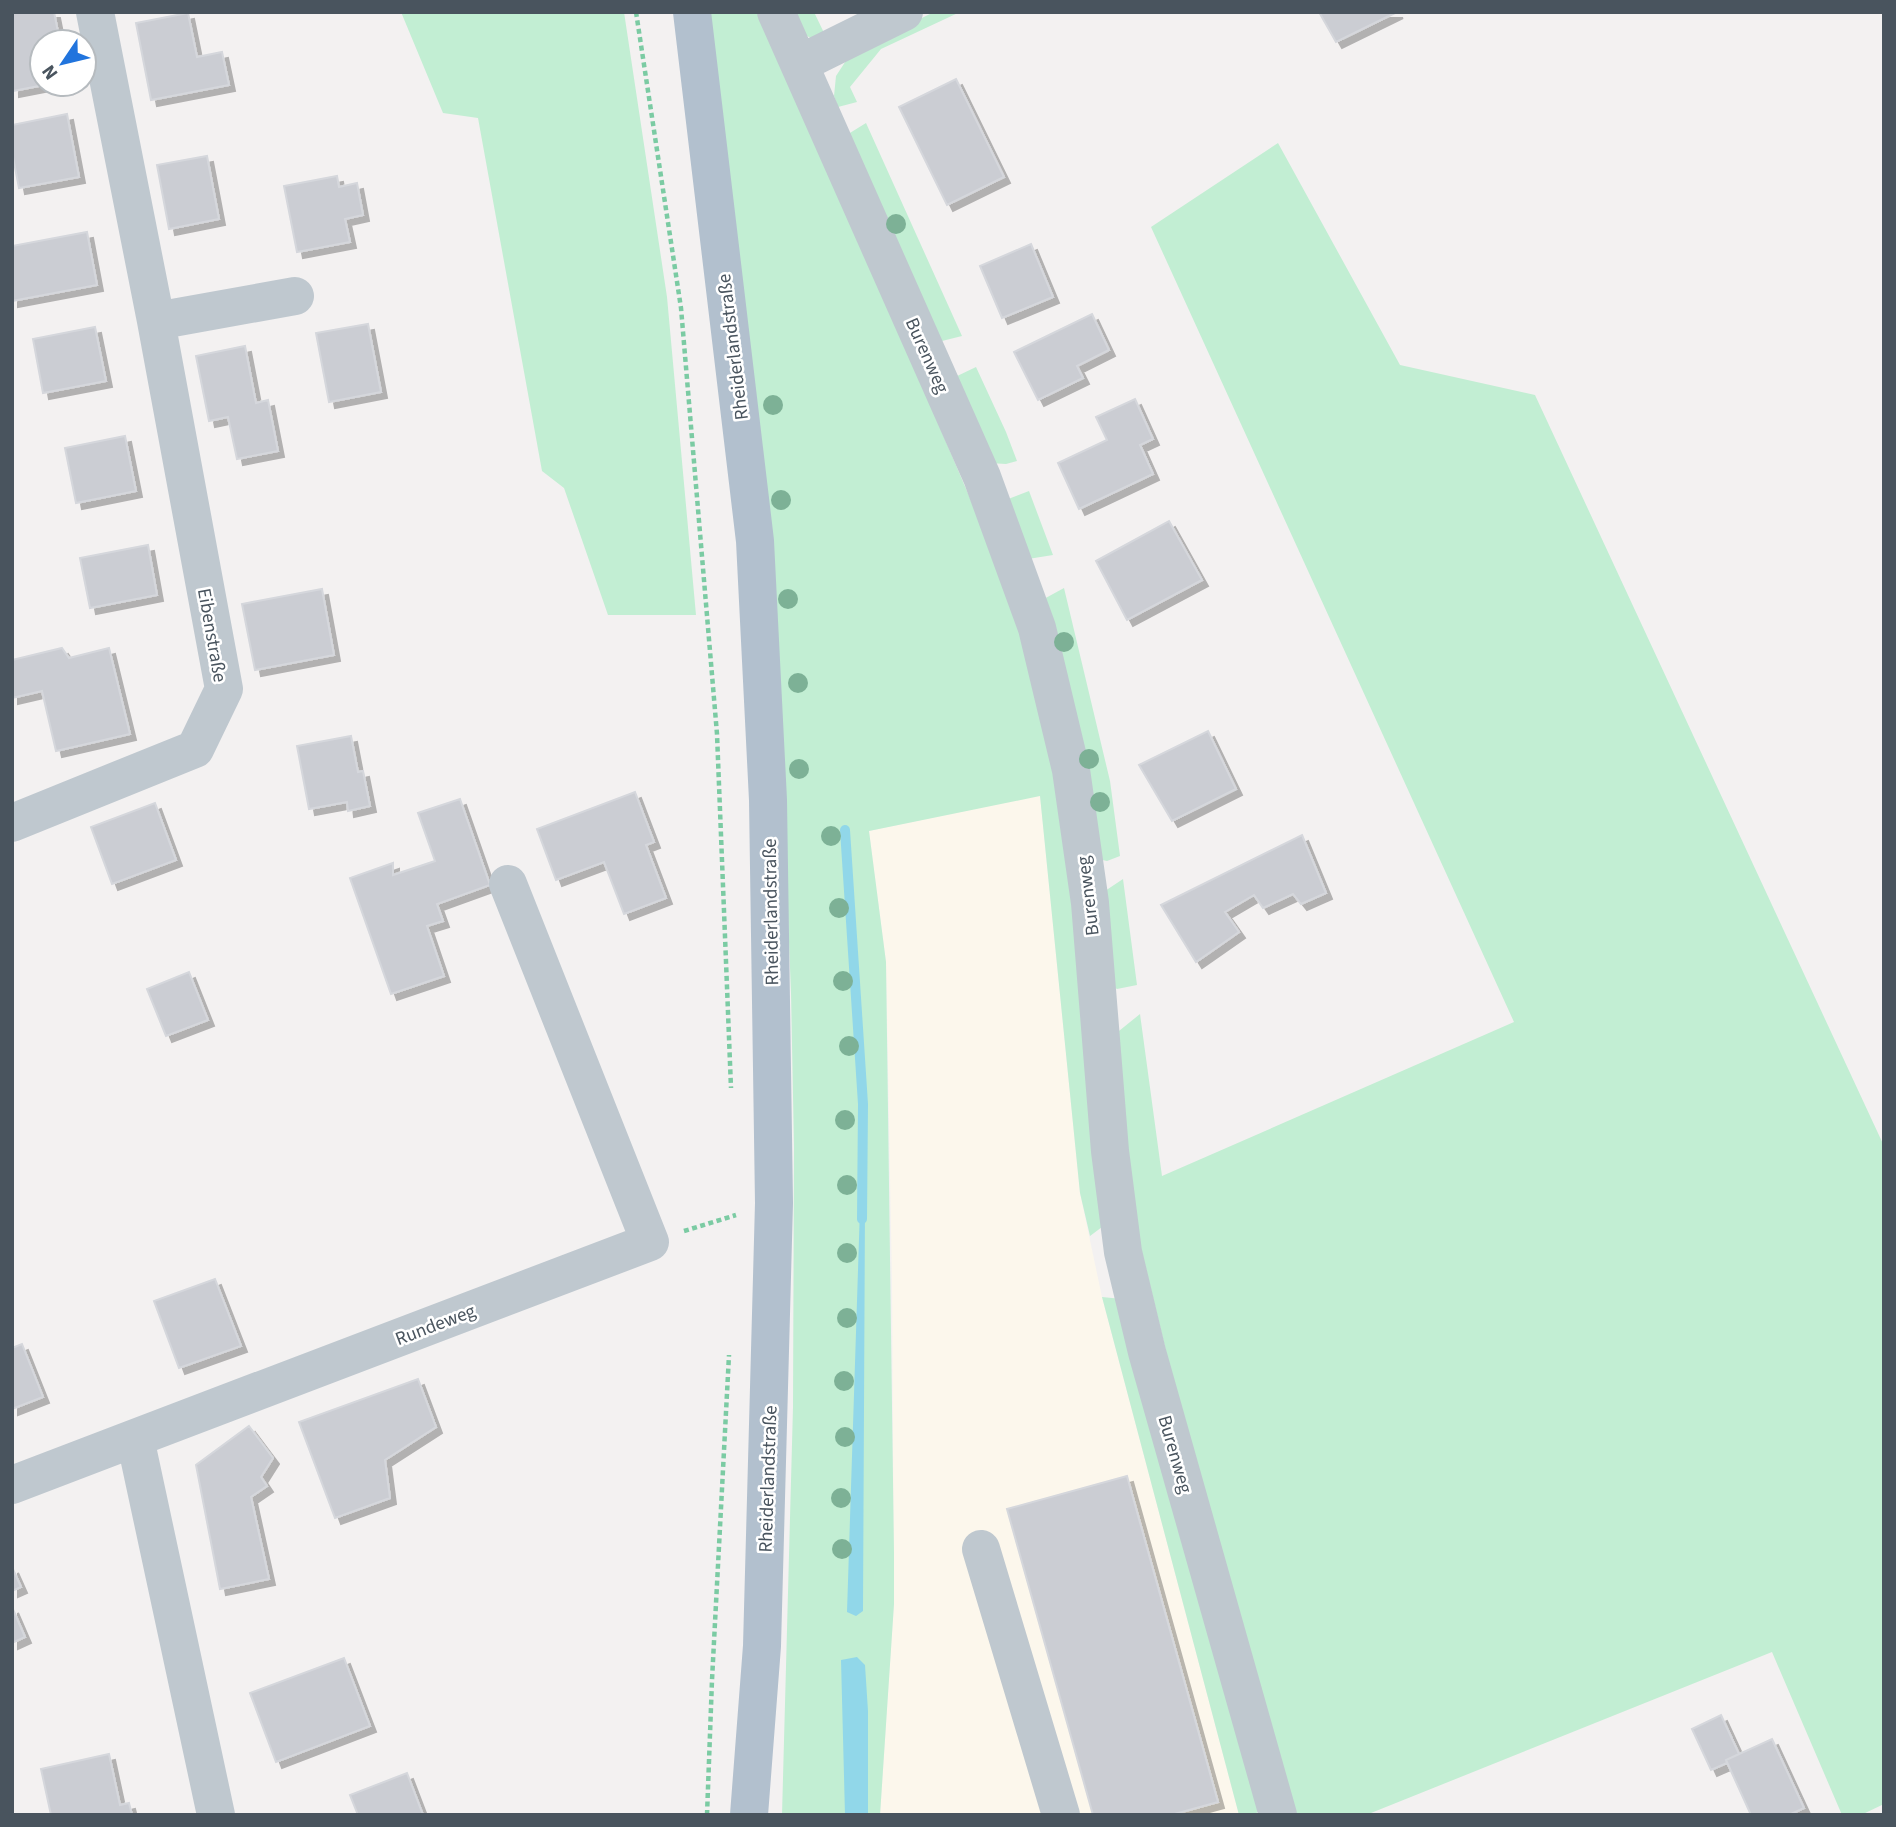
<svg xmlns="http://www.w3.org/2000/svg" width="1896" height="1827" font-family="'Source Sans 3',sans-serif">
	<defs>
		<filter id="shadow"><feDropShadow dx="6" dy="6" stdDeviation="0" flood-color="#0004"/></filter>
	</defs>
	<rect width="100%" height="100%" fill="#f3f1f1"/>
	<!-- commercial -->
	<path fill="#fcf7ec" d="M1040 795 1080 1193 1102 1297 1239 1815H880L894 1604 892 1282 886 962 869 831Z"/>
	<!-- green -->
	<path fill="#c2eed3" d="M401 12H624L667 297 696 615H608L564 488 542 471 478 118 443 113Z
		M705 12H763L1024 625 1068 828 1106 1224 1090 1236 1080 1193 1040 796 869 831 886 962 894 1553V1604L880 1815H782L793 1407 794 1147 791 993 780 712Z
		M787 12H814L826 37 812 39 793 27Z
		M934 12H960L881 49 850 87 857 102 838 107 834 96 836 76 849 56 867 45Z
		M866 123 962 336 938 342 845 136Z
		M1278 143 1400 365 1535 395 1884 1146V1804L1861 1815H1842L1772 1652 1366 1815H1287L1208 1524 1130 1203 1114 1035 1140 1014 1162 1176 1514 1022 1151 227Z
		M976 367 1006 432 1017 461 1006 464 989 463 953 378Z
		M1029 491 1053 555 1028 559 1003 501Z
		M1064 588 1110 781 1120 856 1107 861 1094 858 1042 600Z
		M1123 879 1137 985 1117 989 1107 983 1102 893Z
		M1102 1297 1122 1299 1260 1810 1254 1815H1239Z"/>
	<!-- water -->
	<path fill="#91d7e9" d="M865 1205 863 1611 856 1616 847 1612 860 1208Z
		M857 1657 865 1665 868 1711V1815H845L841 1660Z"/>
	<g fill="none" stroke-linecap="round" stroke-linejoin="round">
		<!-- stream -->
		<path stroke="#91d7e9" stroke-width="10" d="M845 830 863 1104 862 1219"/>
	</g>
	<!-- building -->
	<path fill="#cbcdd3" stroke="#d5d7dc" stroke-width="2" filter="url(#shadow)" d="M12 12H54L60 42H42V84H49L13 91Z
		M1319 12H1397L1336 42Z
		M188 13 197 57 222 52 229 85 151 100 136 23Z
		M956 79 1004 177 947 205 899 107Z
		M67 114 79 177 19 188 12 152V125Z
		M207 156 219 219 169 229 157 165Z
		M337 176 339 187 357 183 363 215 345 219 350 242 297 252 284 186Z
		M87 232 97 285 12 301V246Z
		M1031 244 1053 297 1002 318 980 266Z
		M1092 314 1109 350 1077 366 1083 378 1038 400 1014 352Z
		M368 324 381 392 329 402 316 333Z
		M95 327 106 381 43 393 33 339Z
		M245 346 256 403 268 400 278 451 237 459 228 417 209 421 196 356Z
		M1135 399 1153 439 1140 445 1153 474 1079 509 1058 463 1107 440 1096 417Z
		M125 436 136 491 76 503 65 448Z
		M1169 521 1202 580 1127 620 1096 561Z
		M148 545 157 595 90 608 80 558Z
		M322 589 334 655 255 670 242 604Z
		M62 648 69 658 109 648 130 734 56 751 42 691 12 698V660Z
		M1208 731 1236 789 1172 821 1139 765Z
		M351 736 358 772 363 771 370 806 348 811 347 802 309 809 297 746Z
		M635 792 654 842 646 845 666 898 624 914 604 862 556 880 537 829Z
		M460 799 490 885 437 904 443 921 427 926 444 976 391 994 350 878 393 863V875L435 861 418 813Z
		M155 803 176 860 112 884 91 827Z
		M1302 835 1326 893 1301 904 1293 894 1263 908 1254 895 1225 912 1239 932 1196 962 1161 905Z
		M189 972 208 1020 166 1036 147 989Z
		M215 1279 241 1346 179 1368 154 1301Z
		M22 1344 43 1397 12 1409V1348Z
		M418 1379 436 1427 385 1460 390 1498 335 1518 299 1422Z
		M249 1426 273 1458 261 1477 267 1486 251 1497 269 1579 220 1589 196 1465Z
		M1127 1476 1218 1802 1171 1815H1093L1007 1509Z
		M12 1567 21 1587 12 1591Z
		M12 1607 25 1637 12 1643Z
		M344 1658 370 1726 276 1762 250 1693Z
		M1721 1715 1739 1754 1726 1760 1727 1763 1711 1770 1692 1729Z
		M1772 1739 1804 1808 1789 1815H1751L1726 1760Z
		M109 1754 120 1805 129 1803 132 1815H51L41 1769Z
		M407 1773 423 1815H358L350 1795Z"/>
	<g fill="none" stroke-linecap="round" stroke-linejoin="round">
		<!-- path -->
		<path stroke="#7bcba3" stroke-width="4.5" stroke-dasharray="5 3.5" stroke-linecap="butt" d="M636 12 681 308 717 734 731 1088
			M684 1231 736 1215
			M707 1815 712 1680 729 1355"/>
		<!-- minor -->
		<path stroke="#bfc8cf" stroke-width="38" d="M776 12 982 477 1037 628 1071 770 1090 903 1110 1151 1123 1252 1147 1352 1278 1815
			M799 64 904 12
			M156 321 295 296
			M12 823 195 749 224 689 156 321 95 12
			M12 1485 135 1438
			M981 1549 1061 1815
			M216 1815 135 1438 650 1242 508 884"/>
		<!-- major -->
		<path stroke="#b2c0ce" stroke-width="38" d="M692 12 755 541 768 800 774 1203 762 1646 749 1815"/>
	</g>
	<!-- trees -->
	<g fill="#7db196">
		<circle cx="896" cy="224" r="10"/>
		<circle cx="773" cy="405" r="10"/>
		<circle cx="781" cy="500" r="10"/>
		<circle cx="788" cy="599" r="10"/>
		<circle cx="1064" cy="642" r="10"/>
		<circle cx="798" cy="683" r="10"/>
		<circle cx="1089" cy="759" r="10"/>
		<circle cx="799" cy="769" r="10"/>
		<circle cx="1100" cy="802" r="10"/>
		<circle cx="831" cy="836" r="10"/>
		<circle cx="839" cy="908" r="10"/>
		<circle cx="843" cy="981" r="10"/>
		<circle cx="849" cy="1046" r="10"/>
		<circle cx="845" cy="1120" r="10"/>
		<circle cx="847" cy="1185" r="10"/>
		<circle cx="847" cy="1253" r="10"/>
		<circle cx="847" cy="1318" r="10"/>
		<circle cx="844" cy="1381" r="10"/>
		<circle cx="845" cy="1437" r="10"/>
		<circle cx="841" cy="1498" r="10"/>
		<circle cx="842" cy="1549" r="10"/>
	</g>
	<g text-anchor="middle" stroke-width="5" stroke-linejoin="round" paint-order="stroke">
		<!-- street labels -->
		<g font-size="19" fill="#49545e" stroke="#fff">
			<text transform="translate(732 347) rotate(-97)" y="7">Rheiderlandstraße</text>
			<text transform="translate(928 355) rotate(66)" y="7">Burenweg</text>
			<text transform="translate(213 635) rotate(80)" y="7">Eibenstraße</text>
			<text transform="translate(1087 896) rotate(-97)" y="7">Burenweg</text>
			<text transform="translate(770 912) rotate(-91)" y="7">Rheiderlandstraße</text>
			<text transform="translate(435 1324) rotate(-21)" y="7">Rundeweg</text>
			<text transform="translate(1176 1454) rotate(74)" y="7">Burenweg</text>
			<text transform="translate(767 1479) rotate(-88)" y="7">Rheiderlandstraße</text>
		</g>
	</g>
	<!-- border -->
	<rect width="1896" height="1827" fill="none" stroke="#49545e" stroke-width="28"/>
	<!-- north arrow -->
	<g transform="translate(63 63) rotate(235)"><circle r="33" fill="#ffffff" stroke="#b6bbbf" stroke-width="2"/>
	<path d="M0-5L12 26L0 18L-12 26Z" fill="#2174dd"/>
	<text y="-10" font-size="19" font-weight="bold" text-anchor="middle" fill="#49545e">N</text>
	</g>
</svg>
